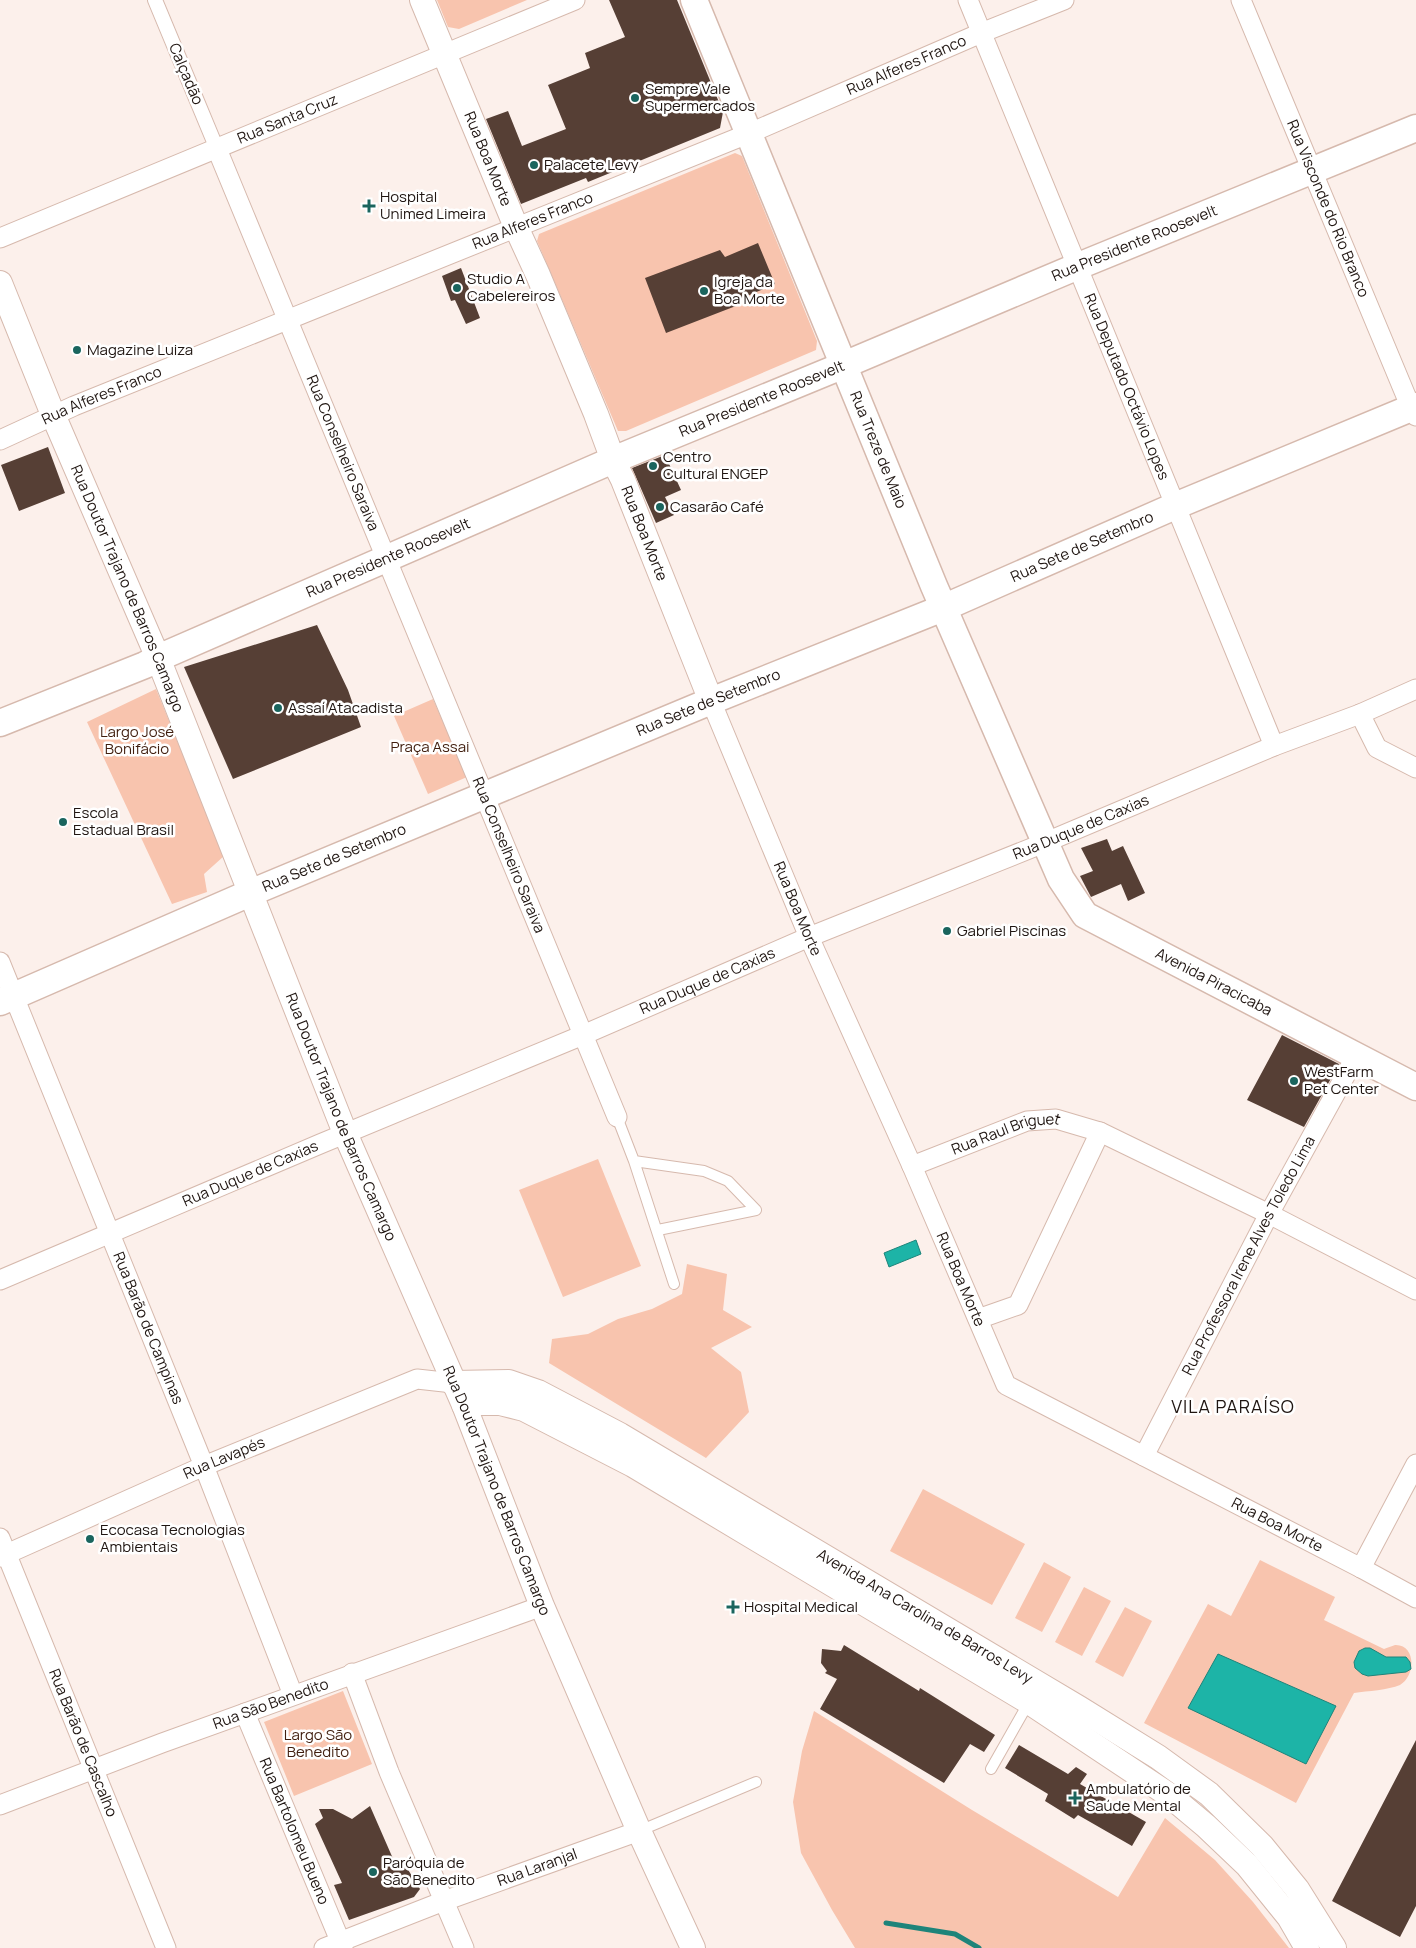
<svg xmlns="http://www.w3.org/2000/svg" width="1416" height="1948" font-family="Manrope,sans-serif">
	<rect width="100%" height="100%" fill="#fcf0eb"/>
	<!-- green -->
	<path fill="#f8c4ae" d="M437 0H527L459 29 448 27Z
		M735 153 742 156 817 341 816 350 626 431H618L537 241 539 234Z
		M156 689 224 856 204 874 207 892 172 904 87 722Z
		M433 699 467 777 428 794 394 716Z
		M598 1159 641 1266 563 1297 519 1190Z
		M687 1264 727 1274 723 1310 752 1327 711 1348 741 1372 749 1412 706 1458 549 1363 552 1339 588 1334 618 1319 652 1309 682 1294Z
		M923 1489 1025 1544 992 1605 890 1551Z
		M1260 1560 1335 1597 1324 1620 1384 1649C1387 1648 1392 1646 1395 1645 1416 1644 1416 1676 1400 1685 1388 1690 1368 1691 1354 1693L1296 1803 1144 1723 1208 1604 1231 1616Z
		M1044 1562 1071 1577 1042 1632 1015 1618Z
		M1084 1587 1111 1601 1082 1656 1055 1642Z
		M1125 1607 1152 1621 1123 1677 1095 1662Z
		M343 1691 372 1764 294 1796 264 1722Z
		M814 1711 972 1810 1118 1897 1165 1818 1215 1860 1253 1902 1289 1948H855L832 1910 801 1853 793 1802 802 1751Z"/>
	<!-- water -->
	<path fill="#1db4a7" stroke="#1e847a" d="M916 1240 921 1254 889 1267 884 1253Z
		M1365 1648H1370L1386 1657H1406L1410 1662 1411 1669 1406 1672 1368 1676 1362 1674 1355 1668 1354 1662 1359 1651Z
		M1218 1654 1336 1706 1306 1764 1188 1708Z"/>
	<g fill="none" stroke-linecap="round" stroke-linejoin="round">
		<!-- stream -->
		<path stroke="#1e847a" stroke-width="5" d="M886 1923 955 1934 979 1948"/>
	</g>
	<!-- building -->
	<path fill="#563f35" d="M609 0H677L723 112 720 128 588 182 586 178 521 204 486 119 508 111 522 146 566 129 548 85 590 68 585 53 625 37Z
		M758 243 775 284 740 299 741 304 666 333 645 278 720 250 725 257Z
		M461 268 480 318 466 324 455 300 451 301 442 276Z
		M48 447 65 493 19 511 1 465Z
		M665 455 681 490 665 497 674 515 656 523 632 468Z
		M317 625 348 690 361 727 233 779 184 667Z
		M1107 839 1112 851 1123 846 1145 893 1128 901 1121 884 1091 897 1080 876 1093 871 1081 848Z
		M1282 1035 1339 1064 1304 1127 1247 1100Z
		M844 1645 919 1691 920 1688 995 1735 984 1752 970 1744 944 1783 820 1709 837 1679 825 1673 827 1671 821 1663 822 1649 841 1651Z
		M1416 1740V1906L1400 1937 1332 1901Z
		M1019 1745 1068 1774 1076 1767 1087 1774 1080 1784 1146 1822 1132 1846 1078 1815 1074 1819 1045 1801 1048 1794 1005 1768Z
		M370 1806 394 1861 402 1860 420 1889 414 1897 349 1920 334 1885 342 1883 315 1824 323 1818 319 1809H333L352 1819Z"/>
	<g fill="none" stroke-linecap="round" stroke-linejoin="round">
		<!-- service casing -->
		<g stroke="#d6b9ad" stroke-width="12">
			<path id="service" d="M617 1117 634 1161 674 1284
				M634 1161 704 1171 728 1181 756 1210
				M658 1230 756 1210
				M991 1769 1029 1702
				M639 1831 756 1782"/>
		</g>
		<!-- pedestrian casing -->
		<g stroke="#d6b9ad" stroke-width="16">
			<path id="pedestrian" d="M155 0 217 149"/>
		</g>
		<!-- minor casing -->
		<g stroke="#d6b9ad" stroke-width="21">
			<g id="minor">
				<path id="s1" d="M968 0 1274 746"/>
				<path id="s2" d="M1241 0 1411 408 1416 416"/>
				<path id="s3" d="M217 149 617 1117"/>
				<path id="s4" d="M0 238 575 0"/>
				<path id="s5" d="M0 440 74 406 750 133 981 33 1064 0"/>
				<path id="s6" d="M711 701 809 937 912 1166 1006 1385 1361 1568 1416 1598"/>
				<path d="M1360 714 1377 748 1416 768"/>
				<path id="s7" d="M0 962 204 1466 293 1695"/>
				<path id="s8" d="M912 1166 1027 1121 1056 1119 1100 1132 1269 1214 1416 1290"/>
				<path id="s9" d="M0 1280 320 1144 583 1035 809 937 1044 843 1274 746 1360 714 1416 689"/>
				<path d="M978 1319 1018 1305 1100 1132"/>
				<path id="s10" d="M1144 1456 1269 1214 1356 1056"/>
				<path id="s11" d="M0 1538 166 1948"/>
				<path id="s12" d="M0 1557 204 1466 417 1379 453 1383"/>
				<path d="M1361 1568 1416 1464"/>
				<path d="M352 1673 389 1772 464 1948"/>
				<path id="s13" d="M245 1713 343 1948"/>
				<path id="s14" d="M0 1805 162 1743 542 1606"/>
				<path id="s15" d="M324 1948 444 1901 639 1831"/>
			</g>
		</g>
		<!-- tertiary casing -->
		<g stroke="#d6b9ad" stroke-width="26">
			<g id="tertiary">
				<path id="s16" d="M422 0 516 227 538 275 596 414 613 460 623 480 711 701"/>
				<path id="s17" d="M0 283 54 417 158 658 345 1133 464 1405 542 1606 639 1831 693 1948"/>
				<path id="s18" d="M453 1383 509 1382 538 1392 620 1435 1079 1708 1158 1757 1209 1794 1262 1846 1297 1889 1334 1948"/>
				<path d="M464 1405 479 1403H500L524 1409 633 1465 1029 1702 1169 1795 1206 1826 1247 1865 1289 1917 1307 1948"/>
			</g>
		</g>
		<!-- secondary casing -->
		<g stroke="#d6b9ad" stroke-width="29">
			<g id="secondary">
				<path id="s19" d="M694 0 934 586 1061 879 1085 915 1416 1087"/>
				<path id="s20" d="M0 723 145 665 158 658 613 460 844 365 1076 267 1416 128"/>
				<path id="s21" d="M0 1002 250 893 711 701 943 608 1175 506 1416 406"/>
			</g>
		</g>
		<!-- service -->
		<use href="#service" stroke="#fff" stroke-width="10"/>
		<!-- pedestrian -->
		<use href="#pedestrian" stroke="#fff" stroke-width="14"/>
		<!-- minor -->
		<use href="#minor" stroke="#fff" stroke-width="19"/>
		<!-- tertiary -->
		<use href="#tertiary" stroke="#fff" stroke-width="24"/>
		<!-- secondary -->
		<use href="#secondary" stroke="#fff" stroke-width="26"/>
	</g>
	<!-- markers -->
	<g fill="#1a655e" stroke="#fff" stroke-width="2">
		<circle cx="635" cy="98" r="5"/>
		<circle cx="534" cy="165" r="5"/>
		<path d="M366.5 198.5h5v5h5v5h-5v5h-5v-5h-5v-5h5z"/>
		<circle cx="457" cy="288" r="5"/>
		<circle cx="704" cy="291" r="5"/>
		<circle cx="77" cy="350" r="5"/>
		<circle cx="653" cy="466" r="5"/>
		<circle cx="660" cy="507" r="5"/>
		<circle cx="278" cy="708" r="5"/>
		<circle cx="63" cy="822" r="5"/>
		<circle cx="947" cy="931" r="5"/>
		<circle cx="1294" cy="1081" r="5"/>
		<circle cx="90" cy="1539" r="5"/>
		<path d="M730.5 1599.5h5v5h5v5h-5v5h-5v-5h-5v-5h5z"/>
		<path d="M1072.5 1790.5h5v5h5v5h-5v5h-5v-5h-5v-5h5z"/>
		<circle cx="373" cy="1872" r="5"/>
	</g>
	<g text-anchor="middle" stroke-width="5" stroke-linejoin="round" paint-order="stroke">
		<!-- street labels -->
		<g font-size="15" fill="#1f1511" stroke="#fff">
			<text dy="5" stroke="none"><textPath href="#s5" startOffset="981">Rua Alferes Franco</textPath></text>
			<text transform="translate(186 74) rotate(67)" y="5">Calçadão</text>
			<text dy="5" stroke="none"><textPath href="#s4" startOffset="311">Rua Santa Cruz</textPath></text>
			<text dy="5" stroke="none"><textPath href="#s16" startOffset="172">Rua Boa Morte</textPath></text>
			<text dy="5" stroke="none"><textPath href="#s2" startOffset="226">Rua Visconde do Rio Branco</textPath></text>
			<text dy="5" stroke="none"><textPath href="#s5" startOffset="576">Rua Alferes Franco</textPath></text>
			<text dy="5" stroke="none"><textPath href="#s20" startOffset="1232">Rua Presidente Roosevelt</textPath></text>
			<text dy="5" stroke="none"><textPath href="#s1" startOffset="418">Rua Deputado Octávio Lopes</textPath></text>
			<text dy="5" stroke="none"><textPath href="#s5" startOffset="111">Rua Alferes Franco</textPath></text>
			<text dy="5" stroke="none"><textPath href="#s20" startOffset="828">Rua Presidente Roosevelt</textPath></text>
			<text dy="5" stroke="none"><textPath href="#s19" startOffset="486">Rua Treze de Maio</textPath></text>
			<text dy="5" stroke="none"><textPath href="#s3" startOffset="329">Rua Conselheiro Saraiva</textPath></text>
			<text dy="5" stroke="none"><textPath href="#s16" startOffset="578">Rua Boa Morte</textPath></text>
			<text dy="5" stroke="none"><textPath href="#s21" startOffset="1174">Rua Sete de Setembro</textPath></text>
			<text dy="5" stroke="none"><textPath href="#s20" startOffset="422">Rua Presidente Roosevelt</textPath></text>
			<text dy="5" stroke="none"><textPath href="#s17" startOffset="331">Rua Doutor Trajano de Barros Camargo</textPath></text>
			<text dy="5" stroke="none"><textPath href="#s21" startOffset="769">Rua Sete de Setembro</textPath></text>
			<text dy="5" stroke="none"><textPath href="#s9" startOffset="1172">Rua Duque de Caxias</textPath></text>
			<text dy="5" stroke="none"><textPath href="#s3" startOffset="764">Rua Conselheiro Saraiva</textPath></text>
			<text dy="5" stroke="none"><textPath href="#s21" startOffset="364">Rua Sete de Setembro</textPath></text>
			<text dy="5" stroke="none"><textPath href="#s6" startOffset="225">Rua Boa Morte</textPath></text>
			<text dy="5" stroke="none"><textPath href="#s9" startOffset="768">Rua Duque de Caxias</textPath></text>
			<text dy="5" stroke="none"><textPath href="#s19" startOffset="1141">Avenida Piracicaba</textPath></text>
			<text dy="5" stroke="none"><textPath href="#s17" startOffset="901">Rua Doutor Trajano de Barros Camargo</textPath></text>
			<text dy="5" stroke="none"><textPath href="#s8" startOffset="100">Rua Raul Briguet</textPath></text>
			<text dy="5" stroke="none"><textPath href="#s9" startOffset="272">Rua Duque de Caxias</textPath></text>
			<text dy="5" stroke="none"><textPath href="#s10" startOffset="226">Rua Professora Irene Alves Toledo Lima</textPath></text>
			<text dy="5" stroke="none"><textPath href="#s6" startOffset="630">Rua Boa Morte</textPath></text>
			<text dy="5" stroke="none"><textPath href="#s7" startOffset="395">Rua Barão de Campinas</textPath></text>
			<text dy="5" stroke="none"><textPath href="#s12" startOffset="245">Rua Lavapés</textPath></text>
			<text dy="5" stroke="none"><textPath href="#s17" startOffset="1306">Rua Doutor Trajano de Barros Camargo</textPath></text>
			<text dy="5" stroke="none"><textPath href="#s6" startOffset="1050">Rua Boa Morte</textPath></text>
			<text dy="5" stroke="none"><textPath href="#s18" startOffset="534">Avenida Ana Carolina de Barros Levy</textPath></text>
			<text dy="5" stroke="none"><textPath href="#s14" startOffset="289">Rua São Benedito</textPath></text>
			<text dy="5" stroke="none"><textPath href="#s11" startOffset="221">Rua Barão de Cascalho</textPath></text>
			<text dy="5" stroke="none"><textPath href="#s13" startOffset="128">Rua Bartolomeu Bueno</textPath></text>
			<text dy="5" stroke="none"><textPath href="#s15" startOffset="228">Rua Laranjal</textPath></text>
		</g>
		<!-- poi labels -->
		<g font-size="15" fill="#1f1511" stroke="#fff" text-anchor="start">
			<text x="645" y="94">Sempre Vale<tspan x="645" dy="17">Supermercados</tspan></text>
			<text x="544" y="170">Palacete Levy</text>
			<text x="380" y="202">Hospital<tspan x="380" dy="17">Unimed Limeira</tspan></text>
			<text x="467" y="284">Studio A<tspan x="467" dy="17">Cabelereiros</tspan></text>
			<text x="714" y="287">Igreja da<tspan x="714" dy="17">Boa Morte</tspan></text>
			<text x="87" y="355">Magazine Luiza</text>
			<text x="663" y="462">Centro<tspan x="663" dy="17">Cultural ENGEP</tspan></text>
			<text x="670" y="512">Casarão Café</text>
			<text x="288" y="713">Assaí Atacadista</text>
			<text x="73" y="818">Escola<tspan x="73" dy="17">Estadual Brasil</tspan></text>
			<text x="957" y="936">Gabriel Piscinas</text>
			<text x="1304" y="1077">WestFarm<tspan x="1304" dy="17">Pet Center</tspan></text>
			<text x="100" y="1535">Ecocasa Tecnologias<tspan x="100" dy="17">Ambientais</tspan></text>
			<text x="744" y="1612">Hospital Medical</text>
			<text x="1086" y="1794">Ambulatório de<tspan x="1086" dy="17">Saúde Mental</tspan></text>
			<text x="383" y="1868">Paróquia de<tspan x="383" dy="17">São Benedito</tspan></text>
		</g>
		<!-- park labels -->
		<g font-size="15" fill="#411f0f" stroke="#fff">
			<text x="137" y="737">Largo José<tspan x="137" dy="17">Bonifácio</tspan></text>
			<text x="430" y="752">Praça Assai</text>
			<text x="318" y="1740">Largo São<tspan x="318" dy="17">Benedito</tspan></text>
		</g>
		<!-- quarter labels -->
		<g font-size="18" letter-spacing="1" fill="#1f1511" stroke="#fff">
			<text x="1233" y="1413">VILA PARAÍSO</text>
		</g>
	</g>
</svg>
